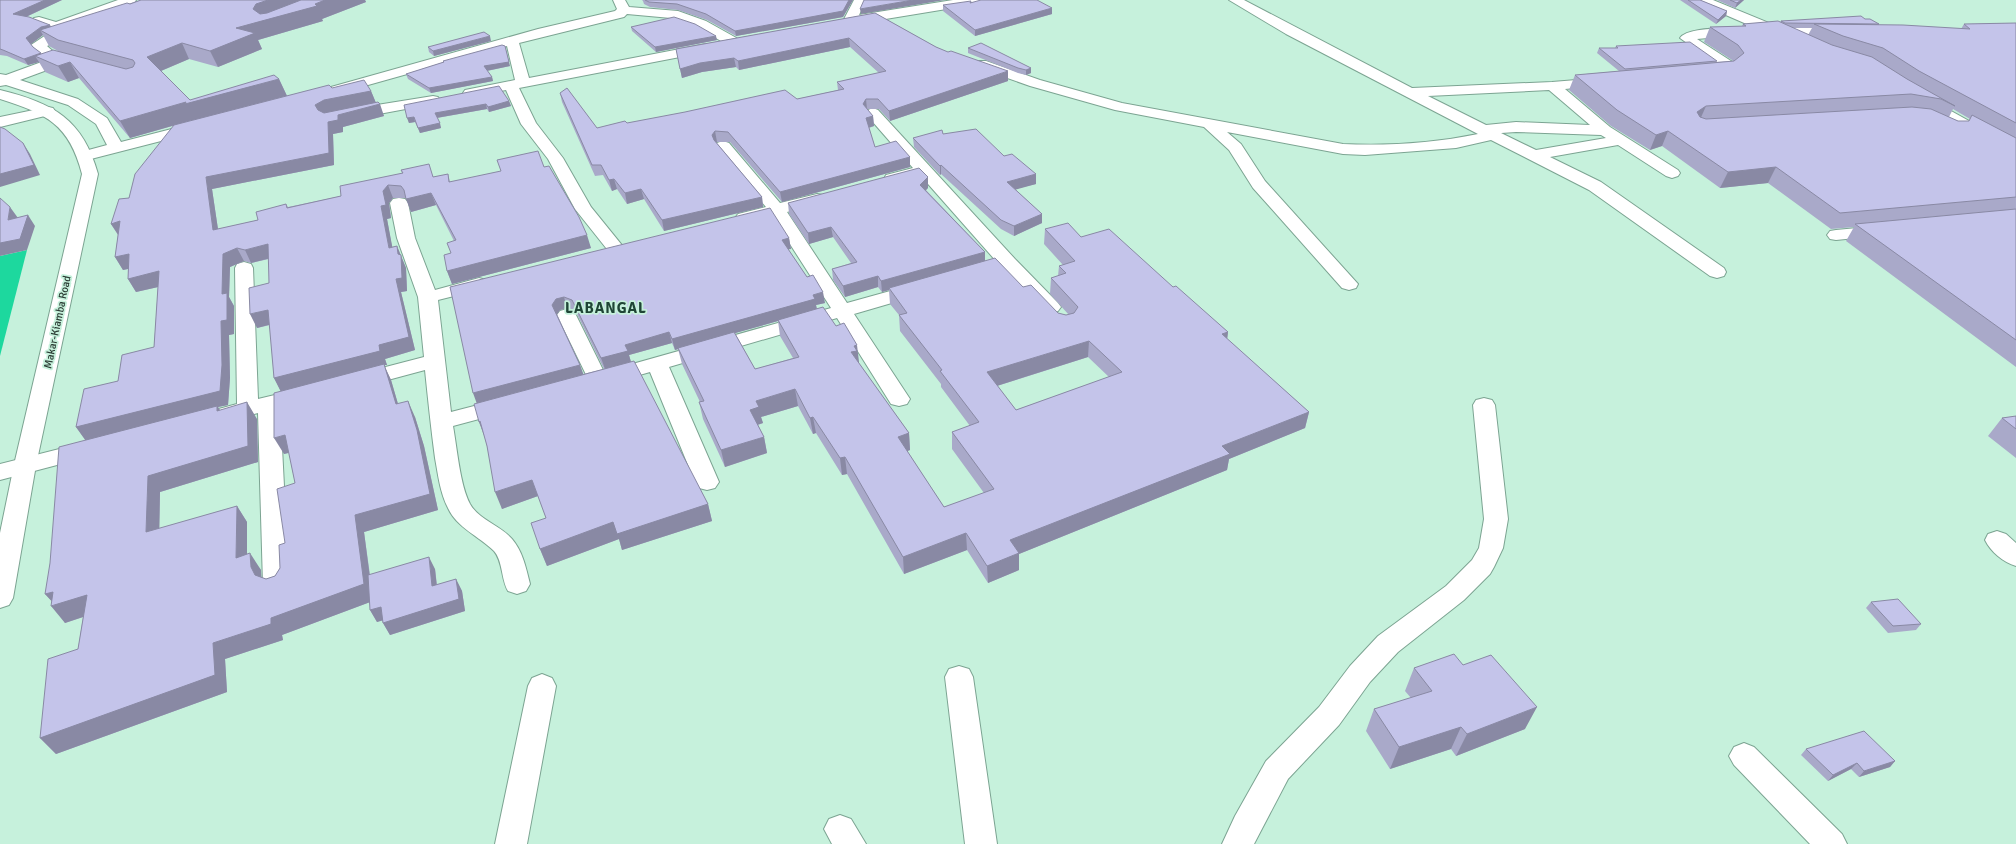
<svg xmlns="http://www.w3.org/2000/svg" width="2016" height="844" font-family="Signika,sans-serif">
	<rect width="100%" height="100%" fill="#c6f1dc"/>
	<!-- green -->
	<path fill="#1dd89e" d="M27 250 0 356V256Z"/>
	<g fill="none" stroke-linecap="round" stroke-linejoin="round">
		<!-- minor casing -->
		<g stroke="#7ca492" stroke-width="2">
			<path id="minor" d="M118 0H136L134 3 70 26 79 27 81 30 77 34 47 46 56 54 66 57 68 60 66 63 20 80 78 99 107 118 121 142 195 123 200 125 203 128 200 131 87 160 81 158 79 155 81 152 107 145 96 124 68 105 6 85 0 86V74L6 75 47 60 31 45 46 35 58 31 34 24 33 21 34 18 39 17 56 22Z
				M613 0H625L629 7 678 11 706 21 740 40 742 43 740 46H730L696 27 671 18 627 14 624 17 519 43 529 78 706 44 711 45 713 48 711 51 706 52 519 88 536 123 563 158 591 207 625 249 622 253 616 254 610 253 575 209 548 159 521 124 506 90 470 97 465 96 463 93 465 90 515 80 507 46 336 94 331 93 329 90 331 87 538 29 615 11 617 9Z
				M854 0H866L859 15 953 0H983L977 4 849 25 844 24 843 21Z
				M1229 0H1244L1412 88 1552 82 1601 78 1606 79 1608 82 1606 85 1565 89 1610 127 1678 170 1680 173 1678 176 1672 178 1666 176 1618 145 1550 157 1601 182 1724 268 1726 272 1724 276 1717 278 1710 276 1589 190 1491 140 1456 148 1365 155 1343 154 1227 132 1241 144 1265 181 1358 284 1356 288 1349 290 1342 288 1253 188 1229 150 1204 127 1115 110 1030 86 976 67 974 64 976 61H986L1040 80 1122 103 1343 144C1387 146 1435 143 1478 134L1286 34ZM1549 90 1590 125 1516 122 1486 125 1428 96ZM1516 132 1601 135 1606 138 1536 150 1501 133Z
				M1696 0H1713L1781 28H1840L1847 32 1840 36H1789L1784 38 1772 35 1698 3Z
				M1736 28 1743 32 1741 35 1697 39 1731 61 1736 68C1730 77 1713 77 1704 75L1702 72 1704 69 1720 67 1680 38C1688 27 1723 29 1736 28Z
				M433 96 438 97 440 100 438 103 352 119 347 117 344 114 347 111 352 109Z
				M1924 96 2016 147V158L1978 139 1919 103 1917 100 1919 97Z
				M48 107 53 108 55 111 53 114 0 127V117Z
				M873 108 878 110 1015 259 1058 303 1061 307 1058 311 1051 313 1044 311 1005 270 973 280 966 278 964 274 966 270 996 261 921 176 892 184 886 183 884 179 886 175 913 168 865 113 868 110Z
				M723 141 729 143 780 203 817 194 823 195 825 199 823 203 787 212 847 303 919 283 926 285 929 289 926 293 854 314 910 399 907 404 899 406 891 404 837 318 669 367 719 482 715 488 707 490 699 488 695 482 650 372 598 387 591 385 557 315 560 311 567 309 574 311 604 372 831 308 772 216 744 223 738 222 735 218 738 214 766 207 715 146 717 143Z
				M399 198 405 199 408 203 415 238 435 290 479 278 486 280 488 284 486 288 438 300 451 412 505 398 513 400 516 405 513 410 453 426C457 448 460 485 470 504 479 520 500 525 512 539 523 552 526 568 530 584L526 591 517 594 508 591C501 579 503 561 494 551 479 536 457 528 448 508 440 493 438 474 435 458 431 429 428 399 425 370L358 388 351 386 347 381 351 376 424 357 418 297 397 238 390 203 393 199Z
				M1879 226 1885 227 1888 231 1885 235 1836 240 1830 239 1827 235 1830 231 1836 230Z
				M244 262 251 264 253 268 258 399 304 388 312 390 315 395 312 400 280 408 289 584 285 591 276 594 267 591 263 584 258 413 223 422 215 420 212 415 215 410 237 404 235 268 237 264Z
				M1484 398 1492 400 1495 405 1508 519 1503 548 1494 567 1490 574 1464 600 1398 652 1370 682 1339 725 1288 779 1254 844H1222L1235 816 1266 761 1319 707 1350 666 1378 636 1446 586 1472 560 1479 548 1484 519 1473 405 1476 400Z
				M87 442 95 445 98 450 95 455 0 480V464Z
				M1997 531 2006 534 2016 543V566C2003 562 1991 552 1985 540L1988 534Z
				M959 666 969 669 973 677 997 844H965L945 677 949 669Z
				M542 674 552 678 556 686 527 844H495L528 686 532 678Z
				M1744 743 1754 747 1842 834 1847 844H1810L1734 765 1729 756 1734 747Z
				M840 815 851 819 866 844H832L824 829 829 819Z"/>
		</g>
		<!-- major casing -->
		<g stroke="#7ca492" stroke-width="2">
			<path id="major" d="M0 90C53 103 83 119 98 174L36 465 13 598 9 605 0 608V533L14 465 82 174C69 124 47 114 0 99Z"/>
		</g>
		<!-- minor -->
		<use href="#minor" fill="#fff" fill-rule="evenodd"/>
		<!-- major -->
		<use href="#major" fill="#fff" fill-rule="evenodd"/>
	</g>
	<!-- wall -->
	<path fill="#a9a9c9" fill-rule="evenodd" d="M0 0H62L26 17 51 27 141 0H365L366 2 322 19 323 21 258 40 262 49 218 67 189 59 161 71 190 100 279 79 287 96 332 88 371 91 376 103 384 116 343 127V132L333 134 334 165 212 189 218 229 258 220 286 204 288 207 341 196 402 173 401 170 434 177 448 174 450 182 544 167 591 248 452 284 447 271 451 253 454 241 436 205 411 212 406 198H393L389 203 391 218 387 219 392 247 397 246 406 268 407 291 401 292 415 350 385 359 387 365H384L391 380 398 404 415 417 424 446 438 510 364 532 370 575 435 569 437 585 456 579 462 591 465 611 390 635 383 623 382 620 377 622 370 610V602L282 635 283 640 225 659 227 692 56 754 40 738 78 649 83 617 65 623 52 601 45 594 86 441 76 427 118 381 154 347 158 287 136 292 128 279V269L123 270 115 257 118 235 111 224 129 198 193 120 130 138 79 78 68 82 45 72 39 62 28 65 7 56 0 55ZM43 35 49 46 58 51 41 54 33 47 30 44ZM269 259V283L257 328 270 325 274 378 281 391 284 454 289 453 295 483 285 543 280 568 275 576 266 579 261 577V570L247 554V522L237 506 159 529 160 492 258 462 257 419 220 410 218 407 228 405 230 378 229 335 234 334V306L229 297 230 267 244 261 251 263Z
		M642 0H853L843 17 736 36 707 20 678 10 650 7 644 4 643 1Z
		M1680 0H1700L1727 11 1726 16 1716 24Z
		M1717 0H1744L1735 8Z
		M971 2 1052 8V14L975 36 943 11V5Z
		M875 13 936 47 1008 81 890 121 879 109H867L873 116 874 126 869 128 875 147 910 157V167L782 202 730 142H716L762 197 763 207 664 231 644 199 627 204 617 189 612 191 603 175 595 176 562 102 560 93 597 128 797 99 838 90 837 82 879 73 850 47 739 70 736 67 702 72 682 78 676 49Z
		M1865 19 1879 24 1878 25 1961 29 1964 24 2016 23V367L1846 241 1854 227 1831 229 1768 183 1720 188 1662 146 1650 150 1611 126 1569 90 1575 75 1619 71 1597 53 1599 48H1615L1616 46 1717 61 1716 62 1733 61 1732 60 1704 42 1710 27 1742 26 1743 24 1780 22 1781 21ZM1792 28H1812L1808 35ZM1953 109 1970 119 1969 121H1958L1949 117Z
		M631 27 717 40 656 52 632 31Z
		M491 41 434 56 429 52 428 47Z
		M968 48 1031 68V73L1026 75 1018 73 968 53Z
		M443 61 510 66 487 71 492 77 493 81 431 93 408 79 406 74 444 62Z
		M509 101 511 106 489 112 487 109 437 118 441 128 420 133 415 122 409 123 404 105Z
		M943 134 1004 156 1036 174V184L1015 189 1042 214V223L1014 236 1001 229 941 174 940 175 914 147 913 138Z
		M928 188 926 190 985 252V261L1023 287 1058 313 1066 315H1069L1050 294 1051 278 1058 276 1059 266 1063 265 1044 244 1045 229 1081 237 1173 287 1228 332 1227 339 1309 412 1305 428 1229 459 1227 470 1019 554V570L988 583 967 550 904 574 847 474 842 475 816 433 813 434 798 406 761 417 763 423 758 425 764 437 767 453 725 467 703 419 699 402H700L682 364 678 349 675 350 672 343 629 355 631 362 708 504 712 521 622 550 619 539 547 566 540 549 546 518 538 496 502 509 484 434 479 422 477 403 450 287 789 238 791 249H788L825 303 816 305 817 309 859 362H858L909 433 910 450 907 451 944 507 984 493 952 449V432L970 426 941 387V384L900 331 899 315 890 304 889 290 882 292 878 287 845 297 833 280 832 269 851 263 833 237 809 244 789 214 788 203ZM567 308 575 310 604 369 583 374 580 365 557 314 560 310ZM778 321 780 336 793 358 755 369 735 333ZM1088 357 1109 377 1016 410 997 386Z
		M2016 416V458L1988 436 2002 418Z
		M1871 602 1921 624 1916 630 1888 633 1866 608Z
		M1463 665 1525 729 1456 756 1451 749 1390 769 1366 731 1374 709 1411 698 1405 691 1414 668Z
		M1806 749 1895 761 1890 767 1859 777 1851 769 1828 781 1801 755Z"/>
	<!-- shaded-wall -->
	<path fill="#8989a4" d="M45 0H62L17 21 13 14Z
		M268 0H315V4L325 0H365L366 2 322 19 323 21 258 40 262 49 218 67 210 51 236 28 253 9 256 4Z
		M849 0H853L843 17 736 36 735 31Z
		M913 0H945L861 14 860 9Z
		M1741 0H1744L1735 8 1737 3Z
		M1052 8V14L975 36V30Z
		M1727 11 1726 16 1716 24 1718 20Z
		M50 25 54 31 45 33 41 27Z
		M41 27 45 33 40 30 43 35 30 45 26 38Z
		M490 36 491 41 434 56 433 51Z
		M716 36 717 40 656 52 655 47Z
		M849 38 850 47 739 70 738 61Z
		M182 43 189 59 156 73 147 57Z
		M505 46 510 66 486 71 484 66Z
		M41 53 45 60 35 56 39 62 28 65 24 59Z
		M734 58 736 67 702 72 682 78 680 69 700 63Z
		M70 62 79 78 68 82 58 66Z
		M1031 68V73L1026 75V70Z
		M1008 71V81L890 121 889 111Z
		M492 77 493 81 431 93 429 88Z
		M279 79 287 96 194 121 193 120 130 138 120 121 186 102Z
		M371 91 376 103 320 117 315 105 324 100Z
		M866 99 867 109 863 104Z
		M509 101 511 106 489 112 488 107Z
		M380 104 384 116 343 127V132L333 134 334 165 212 189 220 243 213 230 206 177 328 122 338 115Z
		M486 104 487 109 436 118 435 113Z
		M1706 106 1699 122 1697 112Z
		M873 116 874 126 867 128 866 118Z
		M414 117 415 122 409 123 407 118Z
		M440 123 441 128 420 133 418 128Z
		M715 131 717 142 714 145 712 135Z
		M1668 131 1662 146 1650 150 1656 135Z
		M23 143 30 154 40 175 0 187V174Z
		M910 157V167L782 202 780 192Z
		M941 165V174L940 175V166Z
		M1776 167 1768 183 1720 188 1728 172Z
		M1036 174V184L1007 192V182Z
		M928 177V188L921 195 920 185Z
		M614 179 617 189 612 191 609 180Z
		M388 185 393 198 389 203 391 218 387 219 395 261 389 248 381 206 383 191Z
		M641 189 644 199 627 204 625 193Z
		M431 193 436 205 411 212 406 199Z
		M762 197 763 207 664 231 662 220Z
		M10 207 18 218 8 220Z
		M1042 214V223L1014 236V226Z
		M28 215 35 226 27 250 0 256V243Z
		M120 221 119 236 111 224Z
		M831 227 833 237 809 244 808 233Z
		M587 235 591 248 452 284 447 271Z
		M789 238 791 249 784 250 782 240Z
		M268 244 275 257 251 263 245 250Z
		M397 246 406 268 407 291 401 292 415 350 385 359 387 365H384L391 380 403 421 281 392 274 378 379 345 396 279 398 254Z
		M237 248 244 261 230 267 229 297 234 306V334L229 335 230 378 228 405 218 407 227 423 86 441 76 427 221 321 223 254Z
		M985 252V263L889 288V290L882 292 881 281Z
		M129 254 137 267 123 270 115 257Z
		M159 271 167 285 136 292 128 279Z
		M878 276V287L845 297 843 286Z
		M823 292 825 303 816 305 817 310 675 350 672 339Z
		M564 297 567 308 560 310 556 316 552 305 556 299Z
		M268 310 276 323 257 328 250 314Z
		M669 332 672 343 629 355 631 362 605 369 601 358 625 345Z
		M1228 332 1226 348 1222 334Z
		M1089 341 1088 357 987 389V372Z
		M857 345 859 362H858L851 352 854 346Z
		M580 365 584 376 477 404 473 393Z
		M795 389 798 406 761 417 763 423 753 426 750 410 756 401Z
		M408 401 415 417 424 446 438 510 364 532 373 601 282 635 283 640 225 659 227 692 56 754 40 738 213 643 271 618 355 515Z
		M247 402 257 419 258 462 160 492 159 549 146 532 148 476Z
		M1309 412 1305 428 1229 459 1227 470 1019 554V570L988 583 987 566 1010 540 1222 446Z
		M813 417 816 433 813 434 810 418Z
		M480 421 485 438 479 422Z
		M909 433 910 450 900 454 898 437Z
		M285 435 295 451 284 454 274 438Z
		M764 437 767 453 725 467 721 450Z
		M845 457 847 474 842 475 840 458Z
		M532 480 538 496 502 509 495 492Z
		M708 504 712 521 622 550 619 539 547 566 540 549 613 522Z
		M237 506 247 522V574L236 558Z
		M966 533 967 550 904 574 903 557Z
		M250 553 261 570 262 584 255 575 251 567Z
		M429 557 435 569 438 598 432 586Z
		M456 579 462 591 465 611 390 635 383 623Z
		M53 592 87 595 101 611 65 623 51 606 55 605 45 594Z
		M381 607 388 619 377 622 370 610Z
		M1537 707 1525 729 1456 756 1467 734Z
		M1461 727 1451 749 1390 769 1399 747Z
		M1895 761 1890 767 1859 777 1864 771Z
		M1857 763 1851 769 1828 781 1833 775Z"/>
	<!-- building -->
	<path fill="#c4c4ea" stroke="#8989a4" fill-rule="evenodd" d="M0 0H45L13 14 29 17 50 25 41 27 26 38 33 47 41 53 24 59 3 50 0 49Z
		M141 0H268L256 4 253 9 260 14 267 13 301 0H325L315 4 317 6 236 28 255 33 210 51 182 43 147 57 190 100 274 75 279 79 185 104 186 102 120 121 70 62 58 66 35 56 53 50 126 69 133 67 135 63 133 60 58 40 40 30 127 3 130 4Z
		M645 0H849L843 11 735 31 706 14 677 4 649 2Z
		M864 0H913L860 9Z
		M981 0H1037L1052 8 975 30 943 5 971 1 970 3Z
		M1688 0H1700L1727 11 1718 20Z
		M1730 0H1741L1737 3Z
		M875 13 936 47 948 52 951 51 1008 71 889 111 878 99H866L863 104 873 116 866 118 875 147 896 141 910 157 780 192 728 132 715 131 712 135 714 140 762 197 662 220 641 189 625 193 614 179 609 180 601 165H592L560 93 567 88 597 128 625 121 627 123 685 112 785 90 797 99 844 89 837 82 886 71 849 38 738 61 734 58 700 63 680 69 676 49Z
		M1861 16 1865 19H1870L1879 24 1785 23 1781 21Z
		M674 17 695 24 716 36 655 47 631 27Z
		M1778 21 1832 45 1872 57 1907 79 1955 106 1941 99 1911 94 1706 106 1697 112 1700 117 1706 119 1912 107 1931 109 1958 121H1969L1972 115 2016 138V197L1840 213 1776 167 1728 172 1668 131 1656 135 1617 110 1575 75 1734 61 1744 53 1738 45 1710 27 1746 26 1743 24Z
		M2016 23V123L1919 71 1883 48 1843 36 1814 24 1903 25 1970 29 1964 24Z
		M484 32 490 36 433 51 428 47Z
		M1690 42 1717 61 1625 69 1599 48H1618L1616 46Z
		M981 43 1031 68 1026 70 1018 68 968 48Z
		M502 45 505 46 509 62 484 66 492 77 429 88 406 74 444 62 443 61Z
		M364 80 371 91 324 100 315 105 318 110 324 113 378 102 380 104 338 115V120L328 122 329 153 206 177 213 230 258 220 256 212 286 204 287 208 341 196 340 186 403 173 401 170 429 164 433 177 448 174 449 182 501 171 497 160 538 151 544 167 549 166 579 217 587 235 447 271 444 255 451 253 447 243 456 240 431 193 406 199 404 190 401 186 388 185 383 191 386 205 381 206 389 248 397 246 398 254 401 255 402 278 396 279 409 337 379 345 380 351 274 378 268 310 250 314 249 288 269 283 268 244 245 250 237 248 223 254 222 294 227 293V320L221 321 222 365 220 391 76 427 84 389 118 381 122 355 154 347 159 271 128 279 129 254 115 257 120 221 111 224 119 199 129 198 135 174 174 125 329 85 332 88Z
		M499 86 509 101 488 107 486 104 435 113 440 123 418 128 414 117 407 118 404 105Z
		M0 127 5 129 23 143 34 165 0 174Z
		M976 129 1004 156 1012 154 1036 174 1007 182 1042 214 1014 226 1001 220 941 165 940 166 913 138 942 130 943 134Z
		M919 168 928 177 920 185 985 252 881 281 878 276 843 286 832 269 857 262 831 227 808 233 788 203Z
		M0 198 10 207 8 220 28 215 20 239 0 243Z
		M770 208 789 238 782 240 807 277 813 275 823 292 813 295 815 299 672 339 669 332 625 345 628 351 601 358 572 300 564 297 556 299 552 305 580 365 473 393 450 287Z
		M2016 209V340L1855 224Z
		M1068 223 1081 237 1109 229 1173 287 1176 286 1228 332 1222 334 1309 412 1222 446 1230 454 1010 540 1019 553 987 566 966 533 903 557 845 457 840 458 813 417 810 418 795 389 756 401 759 407 750 410 764 437 721 450 699 402 704 401 678 348 734 332 755 369 799 357 778 320 823 307 836 326 844 323 857 345 854 346 857 351 851 352 909 433 898 437 944 507 994 489 952 432 979 422 940 371 942 370 899 315 907 313 889 288 995 258 1023 287 1031 285 1058 313 1066 315 1074 313 1078 307 1051 278 1066 273 1059 266 1075 261 1045 229ZM1089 341 1122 372 1016 410 987 372Z
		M634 361 708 504 617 534 613 522 540 549 531 523 546 518 532 480 495 492 487 446 480 421 479 422 474 404Z
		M384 364 396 404 408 401 417 430 430 494 355 515 364 584 271 618V624L213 643 215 675 40 738 48 659 78 649 87 595 51 606 53 592 45 594 50 563 59 447 217 406V411L247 402 248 446 148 476 146 532 237 506 236 558 250 553 251 567 255 575 266 579 275 576 280 568 279 545 285 543 277 489 295 483 285 435 274 438V393Z
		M2016 416V429L2002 418Z
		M429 557 432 586 456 579 459 599 383 623 381 607 370 610 368 575Z
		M1898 599 1921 624 1893 626 1871 602Z
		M1454 654 1463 665 1491 655 1537 707 1467 734 1461 727 1399 747 1374 709 1432 691 1414 668Z
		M1864 731 1895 761 1864 771 1857 763 1833 775 1806 749Z"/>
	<g text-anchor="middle" stroke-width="3.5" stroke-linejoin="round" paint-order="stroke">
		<!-- street labels -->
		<g font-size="11" fill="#2a3b33" stroke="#c6f1dc">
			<text transform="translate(57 322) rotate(-78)" y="4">Makar-Kiamba Road</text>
		</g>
		<!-- district labels -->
		<g font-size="15" font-weight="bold" letter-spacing="1" fill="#1f4536" stroke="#c6f1dc">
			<text x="606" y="313">LABANGAL</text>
		</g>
	</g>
</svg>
